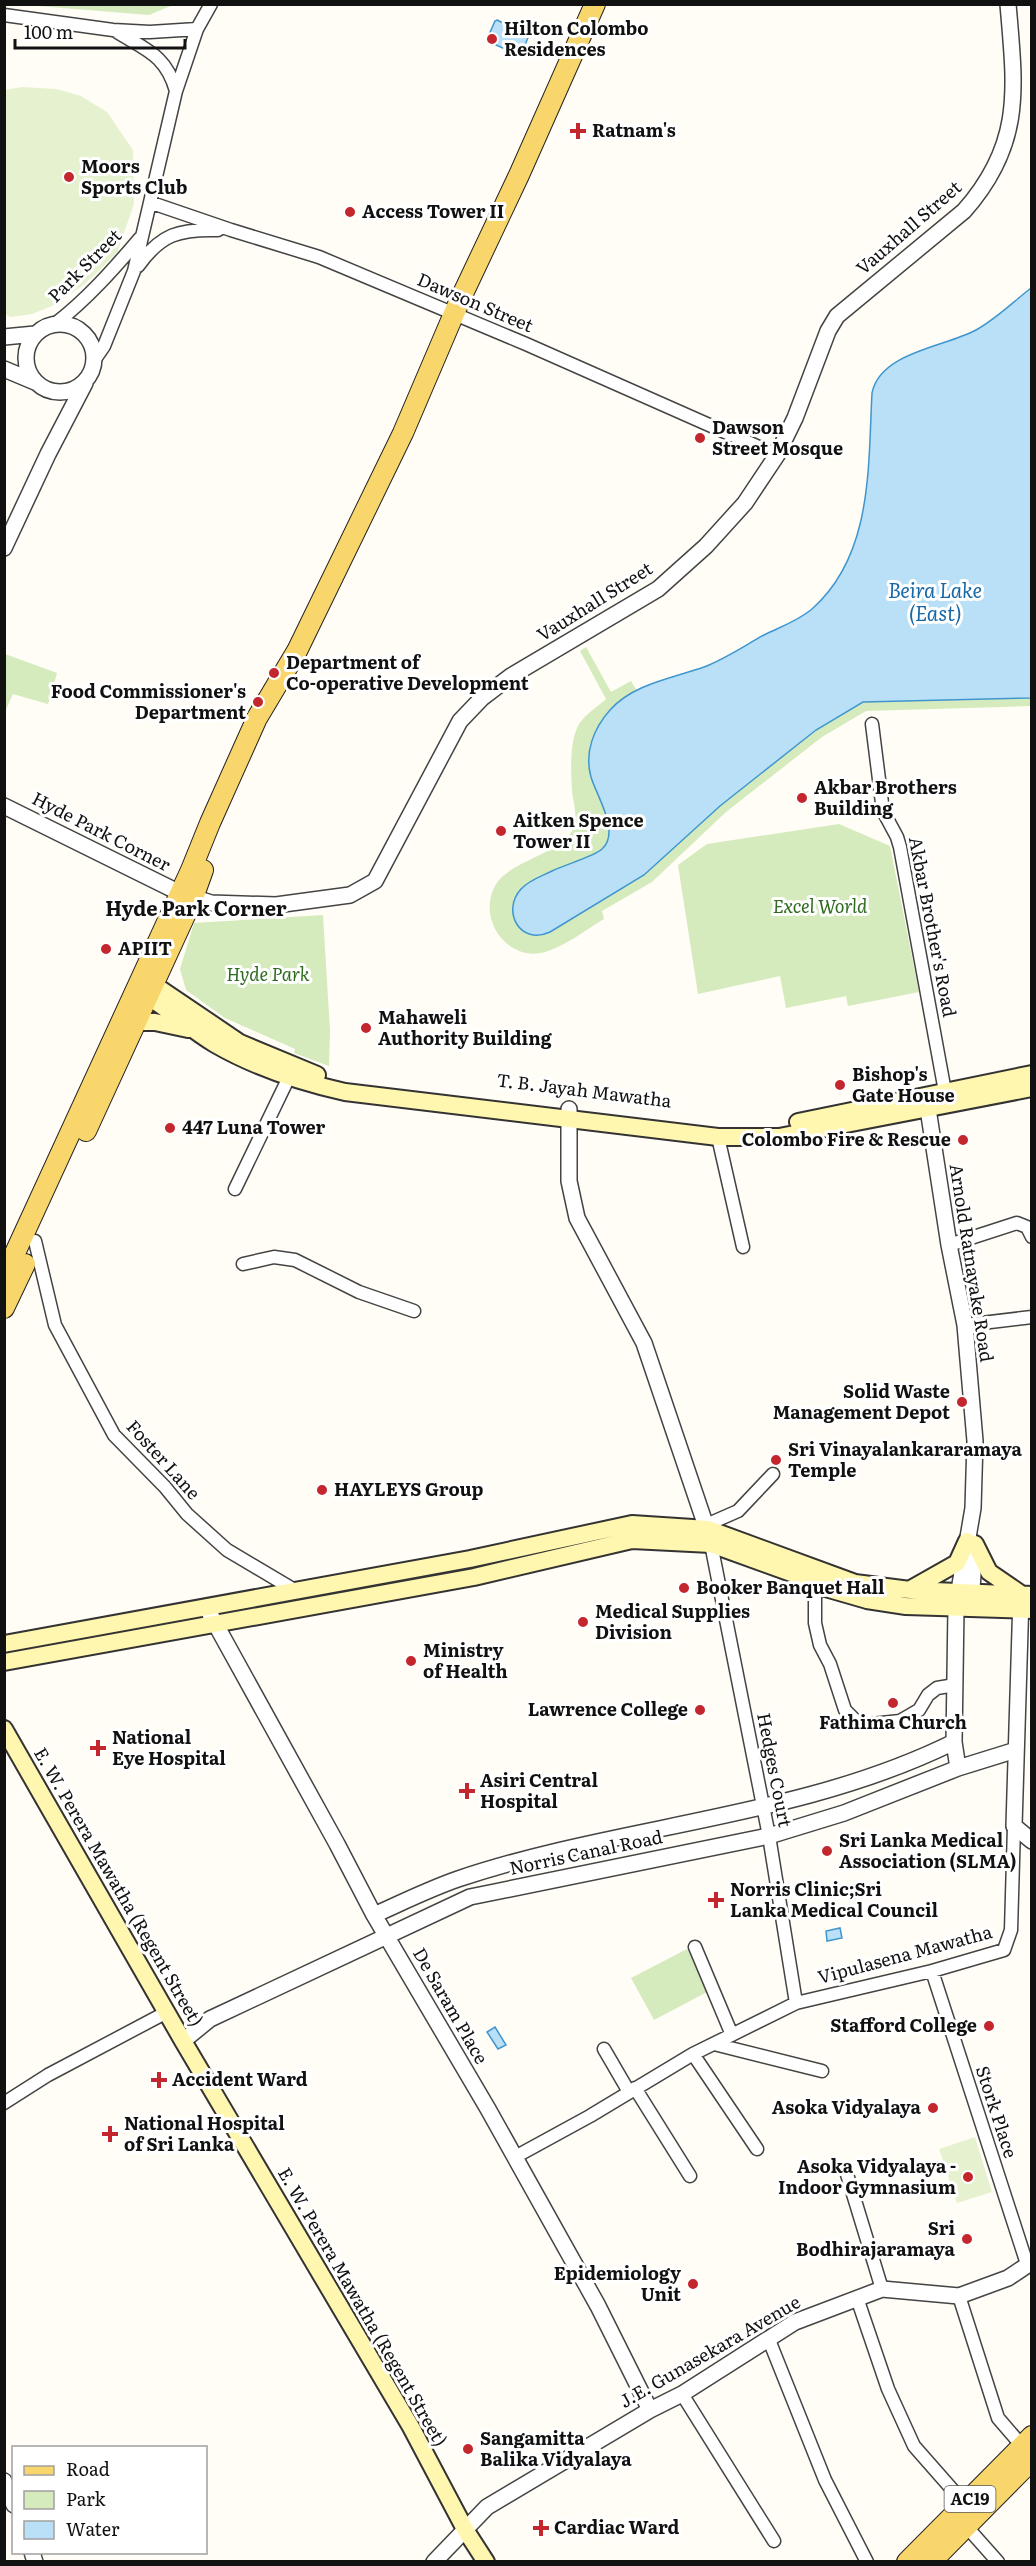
<svg xmlns="http://www.w3.org/2000/svg" width="1036" height="2566" font-family="Literata,serif">
	<rect width="100%" height="100%" fill="#fffdf5"/>
	<!-- green -->
	<path fill="#d5ebbd" d="M26 5H173L149 15Z
		M586 647 611 692 631 681 637 691C616 703 594 721 590 747 589 756 589 771 592 779 598 798 624 838 598 852L550 932 644 875 720 806 816 730 864 702 1031 698V706L866 711 822 737 726 812 652 882 602 911 604 919C585 930 566 946 545 952 507 963 477 918 495 886 509 859 570 853 575 823 577 813 573 802 572 791 571 772 569 742 579 724 586 714 597 707 606 699L580 651Z
		M5 654 57 673 48 704 13 694 5 712Z
		M839 824 890 846 919 992 848 1006 846 996 786 1008 780 976 698 994 678 865 707 844Z
		M323 915 330 1031 329 1066 294 1053 295 1049 225 1018 186 990 180 969 194 923Z
		M687 1949 709 1991 654 2020 631 1978Z"/>
	<!-- pitch -->
	<path fill="#e6f2cf" d="M22 87 57 89 81 96 107 112 133 150 134 204 117 253 85 284 52 306 32 314 11 317 4 314V90Z
		M975 2137 992 2192 957 2203 939 2149Z"/>
	<!-- water -->
	<path fill="#b9e0f7" stroke="#3f96cf" stroke-width="1.5" d="M497 20 505 24 508 21 523 28V33L529 35 522 53 516 50 514 53 496 45V41L488 37 495 21Z
		M1031 288V698L863 702 816 730 720 806 644 875 550 932C520 946 501 911 521 889 529 880 542 876 552 871 564 865 595 856 602 849 621 832 596 795 591 777 584 752 594 728 610 710 633 684 673 678 704 667 725 659 744 646 764 635 780 627 798 621 812 609 873 555 868 467 872 393 880 352 945 347 976 330 996 319 1013 302 1031 288Z
		M840 1928 842 1938 827 1941 826 1931Z
		M495 2027 506 2045 498 2049 487 2032Z"/>
	<g fill="none" stroke-linecap="round" stroke-linejoin="round">
		<!-- minor casing -->
		<g stroke="#444" stroke-width="15">
			<path id="minor" d="M4 15 113 30 150 32 197 29
				M117 32C146 50 166 55 176 91
				M152 203 231 230 319 257 526 344 777 455
				M138 266C161 234 179 229 218 230
				M55 324C87 299 113 270 140 238
				M95 359 104 346 134 271 176 91 197 29 211 4
				M872 724 883 811 897 837 900 847 946 1097
				M718 1137 743 1247
				M235 1189 289 1077
				M35 1241 55 1325 114 1435 165 1487 187 1514 227 1550 296 1591
				M949 1245 1017 1223 1027 1227 1032 1237
				M243 1264 274 1257 295 1260 359 1292 414 1311
				M965 1325 1032 1317
				M706 1525 738 1511 773 1474
				M711 1544 769 1836 796 2003
				M815 1585V1623L820 1645 830 1664 845 1710 858 1723 872 1724 900 1721 919 1710 928 1695 937 1688 955 1685
				M695 1947 732 2035
				M932 1971 1027 2264
				M714 2044 822 2071
				M604 2049 629 2092
				M693 2054 757 2149
				M635 2088 690 2176
				M4 2103 48 2075 167 2012
				M515 2157 590 2116 693 2054 796 2003 932 1971 1004 1950 1011 1930 1014 1826
				M846 2171 882 2289
				M959 2296 998 2418 1017 2440 1028 2449
				M857 2298 888 2389 914 2446 965 2504
				M769 2340 825 2480 867 2562
				M682 2394 774 2541
				M966 2526 998 2562"/>
		</g>
		<!-- tertiary casing -->
		<g stroke="#444" stroke-width="18">
			<path id="tertiary" d="M26 358a34 34 0 1 1 68 0a34 34 0 1 1-68 0Z
				M4 337 35 334
				M4 369 35 382
				M4 548 48 454 85 383
				M4 806 180 893 211 903 276 905 350 895 375 881 460 721 482 698 511 676 658 589 706 546 745 503 777 455 795 418 828 331 837 316 964 211C1024 143 1015 88 1008 4
				M926 1096 949 1245 965 1325 975 1441 973 1508 956 1608 954 1742 958 1768
				M569 1109V1181L577 1218 644 1343 710 1538
				M1021 1597 1014 1826 1032 1841
				M971 1604 975 1544
				M210 1614 337 1844 374 1915 488 2109 598 2306 650 2410
				M374 1915C401 1903 429 1889 458 1879 621 1824 798 1819 954 1742
				M183 2041 210 2019 470 1897 769 1836 844 1813 958 1768 1016 1750
				M4 2481 14 2505
				M32 2552 35 2562
				M434 2562 487 2507 650 2410 682 2394 795 2322 882 2289 959 2296 1008 2278 1032 2262"/>
		</g>
		<!-- secondary casing -->
		<g stroke="#333" stroke-width="20">
			<path id="secondary" d="M144 978 240 1043 317 1075
				M139 991C166 1006 188 1028 215 1044 255 1067 300 1082 345 1092L718 1137H779L1032 1088
				M135 1022H155L188 1029
				M798 1122 1032 1074
				M975 1544 989 1572 1021 1594
				M911 1589 957 1563 967 1541
				M4 1644 470 1559 632 1524 708 1529 855 1583 910 1590 1032 1595
				M4 1662 474 1577 632 1540 711 1544 794 1574 815 1585 867 1600 906 1606 1032 1610
				M4 1729 183 2041 411 2427 466 2531 486 2562"/>
		</g>
		<!-- primary casing -->
		<g stroke="#222" stroke-width="22">
			<path id="primary" d="M86 1131 193 898 203 870
				M4 1277 191 870 210 823 257 718 297 651 403 433 459 302 519 175 595 4
				M4 1308 25 1264
				M907 2562 1032 2436
				M931 2562 1032 2460"/>
		</g>
		<!-- minor -->
		<use href="#minor" stroke="#fff" stroke-width="12"/>
		<!-- tertiary -->
		<use href="#tertiary" stroke="#fff" stroke-width="15"/>
		<!-- secondary -->
		<use href="#secondary" stroke="#fff6b0" stroke-width="16"/>
		<!-- primary -->
		<use href="#primary" stroke="#f9d66b" stroke-width="20"/>
	</g>
	<!-- markers -->
	<g fill="#c4262e" stroke="#fff" stroke-width="2">
		<circle cx="492" cy="39" r="6"/>
		<path d="M575 122h6v6h6v6h-6v6h-6v-6h-6v-6h6z"/>
		<circle cx="69" cy="177" r="6"/>
		<circle cx="350" cy="212" r="6"/>
		<circle cx="700" cy="438" r="6"/>
		<circle cx="274" cy="673" r="6"/>
		<circle cx="258" cy="702" r="6"/>
		<circle cx="802" cy="798" r="6"/>
		<circle cx="501" cy="831" r="6"/>
		<circle cx="106" cy="949" r="6"/>
		<circle cx="366" cy="1028" r="6"/>
		<circle cx="840" cy="1085" r="6"/>
		<circle cx="170" cy="1128" r="6"/>
		<circle cx="963" cy="1140" r="6"/>
		<circle cx="962" cy="1402" r="6"/>
		<circle cx="776" cy="1460" r="6"/>
		<circle cx="322" cy="1490" r="6"/>
		<circle cx="684" cy="1588" r="6"/>
		<circle cx="583" cy="1622" r="6"/>
		<circle cx="411" cy="1661" r="6"/>
		<circle cx="893" cy="1703" r="6"/>
		<circle cx="700" cy="1710" r="6"/>
		<path d="M95 1739h6v6h6v6h-6v6h-6v-6h-6v-6h6z"/>
		<path d="M464 1782h6v6h6v6h-6v6h-6v-6h-6v-6h6z"/>
		<circle cx="827" cy="1851" r="6"/>
		<path d="M713 1891h6v6h6v6h-6v6h-6v-6h-6v-6h6z"/>
		<circle cx="989" cy="2026" r="6"/>
		<path d="M156 2071h6v6h6v6h-6v6h-6v-6h-6v-6h6z"/>
		<circle cx="933" cy="2108" r="6"/>
		<path d="M107 2125h6v6h6v6h-6v6h-6v-6h-6v-6h6z"/>
		<circle cx="968" cy="2177" r="6"/>
		<circle cx="967" cy="2239" r="6"/>
		<circle cx="693" cy="2284" r="6"/>
		<circle cx="468" cy="2449" r="6"/>
		<path d="M538 2519h6v6h6v6h-6v6h-6v-6h-6v-6h6z"/>
	</g>
	<g text-anchor="middle" stroke-width="6" stroke-linejoin="round" paint-order="stroke">
		<!-- shield labels -->
		<rect fill="#fff" stroke="#585858" stroke-width="1.5" x="944.5" y="2486" width="51" height="26" rx="4.5"/>
		<g font-size="16" font-weight="bold" fill="#111">
			<text x="970" y="2505">AC19</text>
		</g>
		<!-- poi labels -->
		<g font-size="18" font-weight="bold" fill="#111" stroke="#fff" text-anchor="start">
			<text x="504" y="35">Hilton Colombo<tspan x="504" dy="21">Residences</tspan></text>
			<text x="592" y="137">Ratnam's</text>
			<text x="81" y="173">Moors<tspan x="81" dy="21">Sports Club</tspan></text>
			<text x="362" y="218">Access Tower II</text>
			<text x="712" y="434">Dawson<tspan x="712" dy="21">Street Mosque</tspan></text>
			<text x="286" y="669">Department of<tspan x="286" dy="21">Co-operative Development</tspan></text>
			<text x="246" y="698" text-anchor="end">Food Commissioner's<tspan x="246" dy="21">Department</tspan></text>
			<text x="814" y="794">Akbar Brothers<tspan x="814" dy="21">Building</tspan></text>
			<text x="513" y="827">Aitken Spence<tspan x="513" dy="21">Tower II</tspan></text>
			<text x="118" y="955">APIIT</text>
			<text x="378" y="1024">Mahaweli<tspan x="378" dy="21">Authority Building</tspan></text>
			<text x="852" y="1081">Bishop's<tspan x="852" dy="21">Gate House</tspan></text>
			<text x="182" y="1134">447 Luna Tower</text>
			<text x="951" y="1146" text-anchor="end">Colombo Fire &amp; Rescue</text>
			<text x="950" y="1398" text-anchor="end">Solid Waste<tspan x="950" dy="21">Management Depot</tspan></text>
			<text x="788" y="1456">Sri Vinayalankararamaya<tspan x="788" dy="21">Temple</tspan></text>
			<text x="334" y="1496">HAYLEYS Group</text>
			<text x="696" y="1594">Booker Banquet Hall</text>
			<text x="595" y="1618">Medical Supplies<tspan x="595" dy="21">Division</tspan></text>
			<text x="423" y="1657">Ministry<tspan x="423" dy="21">of Health</tspan></text>
			<text x="688" y="1716" text-anchor="end">Lawrence College</text>
			<text x="893" y="1729" text-anchor="middle">Fathima Church</text>
			<text x="112" y="1744">National<tspan x="112" dy="21">Eye Hospital</tspan></text>
			<text x="480" y="1787">Asiri Central<tspan x="480" dy="21">Hospital</tspan></text>
			<text x="839" y="1847">Sri Lanka Medical<tspan x="839" dy="21">Association (SLMA)</tspan></text>
			<text x="730" y="1896">Norris Clinic;Sri<tspan x="730" dy="21">Lanka Medical Council</tspan></text>
			<text x="977" y="2032" text-anchor="end">Stafford College</text>
			<text x="172" y="2086">Accident Ward</text>
			<text x="921" y="2114" text-anchor="end">Asoka Vidyalaya</text>
			<text x="124" y="2130">National Hospital<tspan x="124" dy="21">of Sri Lanka</tspan></text>
			<text x="956" y="2173" text-anchor="end">Asoka Vidyalaya -<tspan x="956" dy="21">Indoor Gymnasium</tspan></text>
			<text x="955" y="2235" text-anchor="end">Sri<tspan x="955" dy="21">Bodhirajaramaya</tspan></text>
			<text x="681" y="2280" text-anchor="end">Epidemiology<tspan x="681" dy="21">Unit</tspan></text>
			<text x="480" y="2445">Sangamitta<tspan x="480" dy="21">Balika Vidyalaya</tspan></text>
			<text x="554" y="2534">Cardiac Ward</text>
		</g>
		<!-- street labels -->
		<g font-size="18" fill="#111" stroke="#fff">
			<text transform="translate(909 228) rotate(-41)" y="6">Vauxhall Street</text>
			<text transform="translate(85 266) rotate(-45)" y="6">Park Street</text>
			<text transform="translate(475 303) rotate(23)" y="6">Dawson Street</text>
			<text transform="translate(595 602) rotate(-32)" y="6">Vauxhall Street</text>
			<text transform="translate(101 832) rotate(27)" y="6">Hyde Park Corner</text>
			<text transform="translate(932 927) rotate(79)" y="6">Akbar Brother's Road</text>
			<text transform="translate(584 1091) rotate(7)" y="6">T. B. Jayah Mawatha</text>
			<text transform="translate(971 1263) rotate(81)" y="6">Arnold Ratnayake Road</text>
			<text transform="translate(163 1460) rotate(48)" y="6">Foster Lane</text>
			<text transform="translate(774 1770) rotate(79)" y="6">Hedges Court</text>
			<text transform="translate(586 1853) rotate(-12)" y="6">Norris Canal Road</text>
			<text transform="translate(118 1887) rotate(60)" y="6">E. W. Perera Mawatha (Regent Street)</text>
			<text transform="translate(905 1955) rotate(-15)" y="6">Vipulasena Mawatha</text>
			<text transform="translate(450 2006) rotate(60)" y="6">De Saram Place</text>
			<text transform="translate(996 2112) rotate(72)" y="6">Stork Place</text>
			<text transform="translate(362 2307) rotate(60)" y="6">E. W. Perera Mawatha (Regent Street)</text>
			<text transform="translate(710 2352) rotate(-30)" y="6">J.E. Gunasekara Avenue</text>
		</g>
		<!-- park labels -->
		<g font-size="18" font-style="italic" fill="#2f6b1f" stroke="#fff">
			<text x="820" y="913">Excel World</text>
			<text x="268" y="981">Hyde Park</text>
		</g>
		<!-- water labels -->
		<g font-size="20" font-style="italic" fill="#1768a6" stroke="#fff">
			<text x="935" y="598">Beira Lake<tspan x="935" dy="23">(East)</tspan></text>
		</g>
		<!-- neighbourhood labels -->
		<g font-size="20" font-weight="bold" fill="#111" stroke="#fff">
			<text x="196" y="916">Hyde Park Corner</text>
		</g>
	</g>
	<!-- border -->
	<rect width="1036" height="2566" fill="none" stroke="#111111" stroke-width="12"/>
	<!-- legend -->
	<rect x="12" y="2446" width="195" height="108" fill="#ffffff" stroke="#a0a0a0" stroke-width="1.5"/>
	<rect x="24" y="2466" width="30" height="9" fill="#f9d66b" stroke="#a0a0a0" stroke-width="1.5"/>
	<text x="66" y="2476" font-size="18" fill="#111111">Road</text>
	<rect x="24" y="2491" width="30" height="18" fill="#d5ebbd" stroke="#a0a0a0" stroke-width="1.5"/>
	<text x="66" y="2506" font-size="18" fill="#111111">Park</text>
	<rect x="24" y="2521" width="30" height="18" fill="#b9e0f7" stroke="#a0a0a0" stroke-width="1.5"/>
	<text x="66" y="2536" font-size="18" fill="#111111">Water</text>
	<!-- scale -->
	<path d="M15 39v9h170v-9" fill="none" stroke="#111111" stroke-width="3"/>
	<text x="24" y="39" font-size="18" fill="#111111" stroke="#ffffff" stroke-width="4.5" paint-order="stroke">100 m</text>
</svg>
